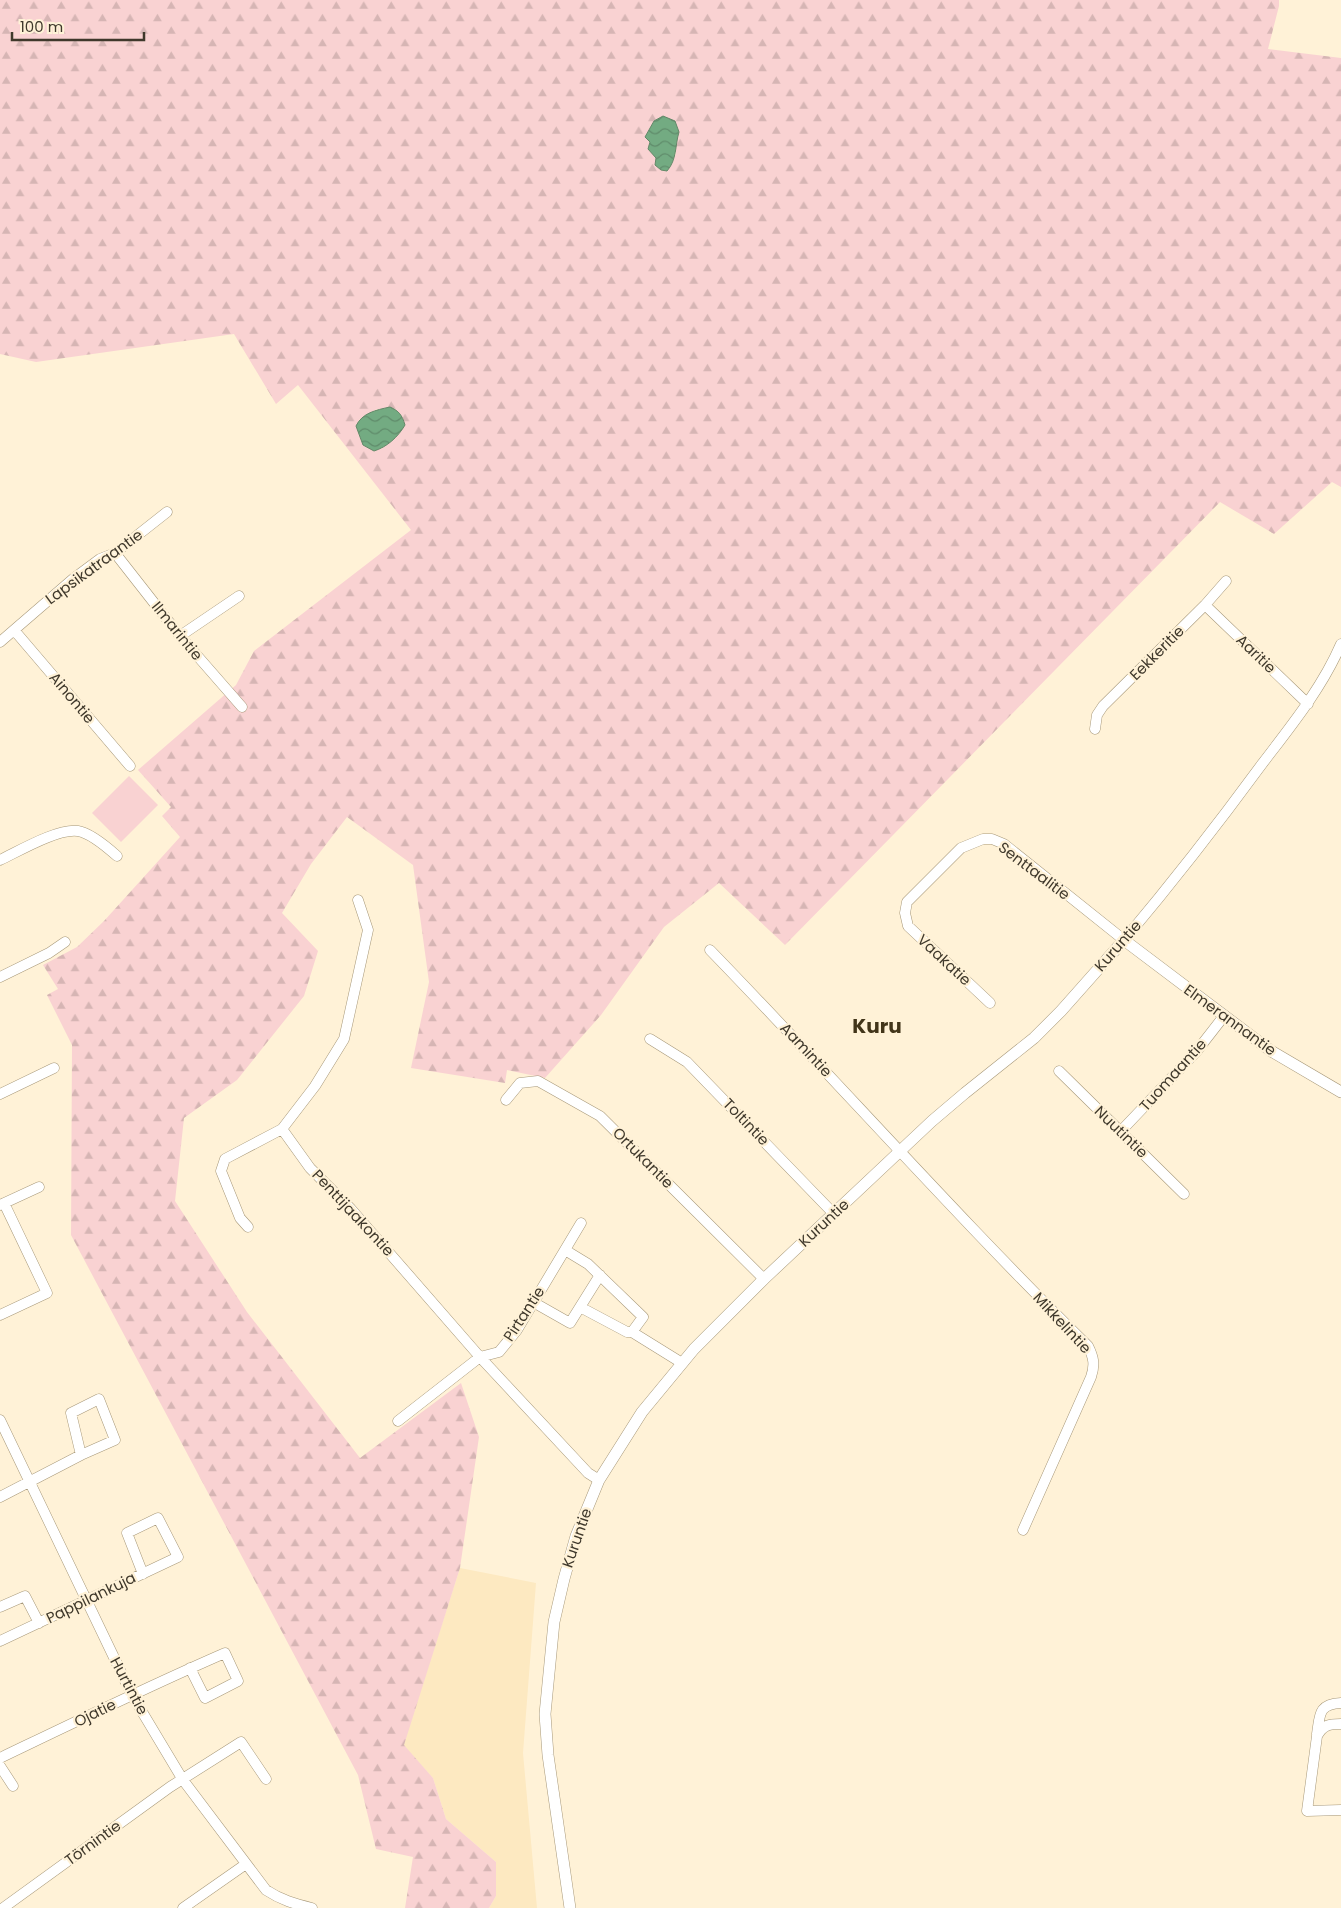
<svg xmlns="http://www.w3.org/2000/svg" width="1341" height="1908" font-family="Poppins,sans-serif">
	<defs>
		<pattern id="forest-firs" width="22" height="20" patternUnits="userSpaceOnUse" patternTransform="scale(1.25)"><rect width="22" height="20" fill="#f9d2d2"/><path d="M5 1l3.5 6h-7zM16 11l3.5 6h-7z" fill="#d6b5b4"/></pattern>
		<pattern id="water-waves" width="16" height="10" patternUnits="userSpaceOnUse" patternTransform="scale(1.25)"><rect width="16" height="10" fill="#73ab82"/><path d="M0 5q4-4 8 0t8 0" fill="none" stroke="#608c6b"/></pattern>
	</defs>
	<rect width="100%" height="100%" fill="#fff2d7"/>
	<!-- built -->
	<path fill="#fde9c1" d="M460 1568 536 1583 523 1753 537 1908H489L496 1896V1862L446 1819 433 1778 403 1745Z"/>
	<!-- forest -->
	<path fill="url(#forest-firs)" fill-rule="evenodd" d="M0 0H1279V6L1268 49 1341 58V487L1332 482 1274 534 1220 502 785 945 719 883 664 927 601 1015 545 1078 507 1070 505 1083 411 1068 429 982 413 865 347 817 311 864 282 913 318 951 304 996 237 1080 184 1118 175 1201 247 1312 360 1458 461 1383 479 1437 460 1568 404 1745 433 1778 446 1819 496 1862V1896L489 1908H405L413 1857 376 1849 358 1775 71 1235 72 1045 47 995 58 989 43 965 77 947 104 921 180 837 162 816 171 807 138 770 236 685 254 651 411 530 298 385 276 404 234 334 36 362 0 354ZM679 132 676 143V155L650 142 645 137ZM377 409 400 433 381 449 363 445 356 426 360 419Z"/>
	<!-- pitch -->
	<path fill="#f9d2d2" d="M129 776 158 805 121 842 92 813Z"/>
	<!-- water -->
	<path fill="url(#water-waves)" stroke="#638868" d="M663 116 675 121 679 132C675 145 677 160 667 171L661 170 655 165 656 158 648 149 650 142 645 137 654 121Z
		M390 407C399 411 402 415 405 425 398 437 387 447 374 451L363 445 356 426C362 413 376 410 390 407Z"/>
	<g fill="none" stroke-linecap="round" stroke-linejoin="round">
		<!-- minor casing -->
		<g stroke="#a79879" stroke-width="11">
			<path id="minor" d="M115 553 180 636 242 707
				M1205 605 1308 704
				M14 630 130 766
				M180 636 239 596
				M0 642 73 579 100 559 115 553 167 512
				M1095 729 1097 715 1103 706 1205 605 1226 581
				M0 860C19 851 58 828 78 831 91 833 108 848 117 856
				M358 900 368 930 344 1039 315 1086 282 1129 310 1168 351 1209 480 1357 588 1473 599 1480
				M710 950C837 1081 958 1218 1088 1346 1094 1358 1095 1365 1091 1377L1023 1530
				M0 977 49 953 65 942
				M990 1003 908 926 905 913 907 902 961 848 983 839H992L1004 844 1124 940C1172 883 1218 824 1262 764 1291 726 1322 688 1341 644
				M650 1039 687 1062 834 1214
				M1059 1071 1184 1194
				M0 1094 54 1068
				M506 1100 520 1083 538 1081 600 1116 764 1279
				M1120 1132 1196 1052 1224 1016
				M0 1205 39 1187
				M248 1227 240 1218 221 1171 225 1159 282 1129
				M565 1250 588 1264 643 1317 632 1332
				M533 1302 570 1323 580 1307 627 1332H632L682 1363
				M580 1307 600 1275
				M0 1315 47 1293 4 1203
				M0 1420 132 1695 183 1780 266 1890C281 1900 295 1904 312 1908
				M398 1421 480 1357 499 1352 517 1330 581 1223
				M0 1497 81 1455 115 1440 99 1399 71 1413 81 1455
				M0 1607 25 1596 39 1623
				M0 1641 178 1557 158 1518 127 1533 143 1574
				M1341 1724C1329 1724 1323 1725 1317 1736L1307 1811 1341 1810
				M1317 1734C1320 1715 1318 1704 1341 1703
				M0 1758C75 1722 149 1686 225 1653L238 1681 205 1698 190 1668
				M0 1766 13 1786
				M3 1908 170 1787 241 1742 266 1779
				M183 1908 246 1864"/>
		</g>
		<!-- tertiary casing -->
		<g stroke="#a79879" stroke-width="12">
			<path id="tertiary" d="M570 1908 548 1755 545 1714 554 1622 564 1579 576 1536 599 1480 642 1412 694 1349 764 1279 932 1121 965 1093 1034 1038 1061 1011 1124 940 1271 1051 1341 1092"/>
		</g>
		<!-- minor -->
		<use href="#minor" stroke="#fff" stroke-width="10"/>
		<!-- tertiary -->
		<use href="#tertiary" stroke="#fff" stroke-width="11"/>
	</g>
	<g text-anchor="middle" stroke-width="4.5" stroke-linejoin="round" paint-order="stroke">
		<!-- street labels -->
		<g font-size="15" fill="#3f382b" stroke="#fff2d7">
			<text transform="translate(94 567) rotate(-36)" y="5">Lapsikatraantie</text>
			<text transform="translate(177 631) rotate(51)" y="5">Ilmarintie</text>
			<text transform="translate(1157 653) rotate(-45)" y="5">Eekkeritie</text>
			<text transform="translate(1256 654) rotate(44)" y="5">Aaritie</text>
			<text transform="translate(72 698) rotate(50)" y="5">Ainontie</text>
			<text transform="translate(1034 871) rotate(37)" y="5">Senttaalitie</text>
			<text transform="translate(1118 946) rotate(-49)" y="5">Kuruntie</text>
			<text transform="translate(944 960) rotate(43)" y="5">Vaakatie</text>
			<text transform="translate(1230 1020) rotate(36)" y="5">Elmerannantie</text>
			<text transform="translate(806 1050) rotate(47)" y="5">Aamintie</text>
			<text transform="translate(1173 1075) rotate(-48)" y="5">Tuomaantie</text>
			<text transform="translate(746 1122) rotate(46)" y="5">Toltintie</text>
			<text transform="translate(1121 1132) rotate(44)" y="5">Nuutintie</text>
			<text transform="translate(643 1158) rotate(45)" y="5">Ortukantie</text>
			<text transform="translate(353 1213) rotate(47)" y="5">Penttijaakontie</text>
			<text transform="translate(824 1223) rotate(-43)" y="5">Kuruntie</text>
			<text transform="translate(524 1314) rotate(-57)" y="5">Pirtantie</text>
			<text transform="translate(1062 1323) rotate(47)" y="5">Mikkelintie</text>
			<text transform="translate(577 1538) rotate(-71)" y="5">Kuruntie</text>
			<text transform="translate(91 1598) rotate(-26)" y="5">Pappilankuja</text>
			<text transform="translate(129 1686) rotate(62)" y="5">Hurtintie</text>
			<text transform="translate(95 1713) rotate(-26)" y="5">Ojatie</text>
			<text transform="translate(93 1843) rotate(-36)" y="5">Törnintie</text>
		</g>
		<!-- district labels -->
		<g font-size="20" font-weight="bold" fill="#423519" stroke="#fff2d7">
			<text x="877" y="1033">Kuru</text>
		</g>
	</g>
	<!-- scale -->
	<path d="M12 32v8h132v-8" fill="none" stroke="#3f382b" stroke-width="2.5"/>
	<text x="20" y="32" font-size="15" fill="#3f382b" stroke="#fff2d7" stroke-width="4" paint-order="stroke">100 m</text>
</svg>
